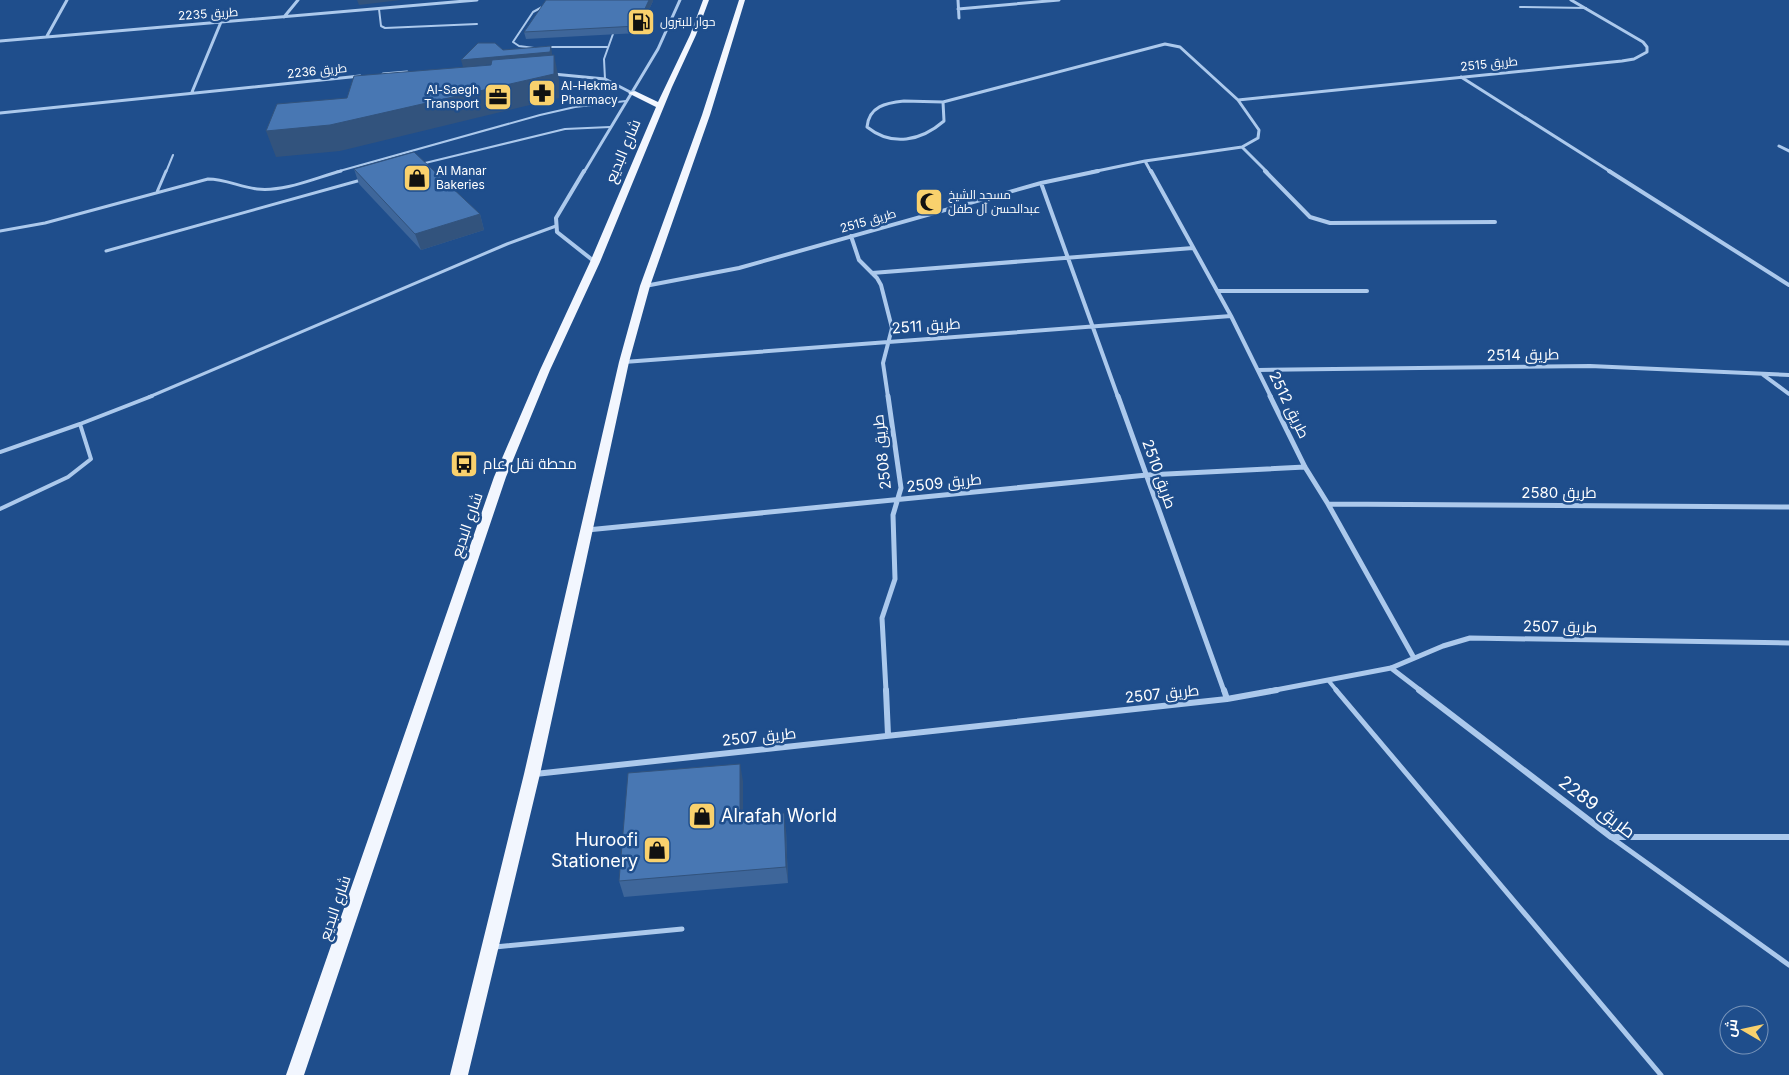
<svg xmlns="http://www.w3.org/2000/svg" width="1789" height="1075" font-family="Inter,Cairo,sans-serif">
	<rect width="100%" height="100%" fill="#1f4e8c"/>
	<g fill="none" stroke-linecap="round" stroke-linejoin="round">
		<!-- service-far3 -->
		<path stroke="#acc9ec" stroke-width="2" d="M1520 7 1586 8
			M379 9 381 26 385 28 477 24
			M548 47H607
			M534 48 519 46 513 42 533 12 544 6
			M605 79 604 59 613 34
			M421 164 565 129 610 127
			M166 172 173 155
			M336 172 540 115 575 107 626 101"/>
		<!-- service-far2 -->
		<path stroke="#acc9ec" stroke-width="3" d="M157 192 166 171
			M0 231 45 223 208 179C225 179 240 187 257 189 285 192 315 178 341 171
			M106 251 361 180
			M149 397 507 244 556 226"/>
		<!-- service-far1 -->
		<path stroke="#acc9ec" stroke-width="4" d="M0 452 80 424
			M0 509 68 477 91 459 80 424 152 396
			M1328 680 1337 691"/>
		<!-- service -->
		<path stroke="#acc9ec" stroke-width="5" d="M1336 690 1661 1075
			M1612 838 1789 965
			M495 947 682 929"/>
		<!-- minor-far3 -->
		<path stroke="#acc9ec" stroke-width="3" d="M958 0 959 18
			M958 9 1059 0
			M284 17 298 0
			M47 36 67 0
			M0 41 477 0
			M383 74 407 72
			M553 74 605 79 632 93
			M1461 77 1611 172
			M192 92 221 22
			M904 101 943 102 944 121C921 141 892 147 867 127 869 106 886 103 904 101Z
			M943 102 1165 44 1180 47 1238 100
			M0 113 360 76
			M1779 146 1789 151
			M1242 147 1267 172
			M1145 161 1151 172
			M584 172 658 49 680 0
			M1092 172 1145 161 1242 147 1258 138 1259 130 1238 100 1622 61 1634 59 1647 52V47L1643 42 1571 0"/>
		<!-- minor-far2 -->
		<path stroke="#acc9ec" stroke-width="4" d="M584 171 556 218 557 232 595 262
			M1151 171 1231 316 1271 397
			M1265 171 1310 217 1330 223 1495 222
			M1609 171 1789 285
			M1041 183 1118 397
			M851 236 859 260 877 278 881 285 892 328 883 363 888 397
			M872 273 1193 248
			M645 286 739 268 1041 183 1098 171
			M1217 291H1367
			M624 362 1231 316
			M1258 370 1590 366 1789 375
			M1762 374 1789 394"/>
		<!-- minor-far1 -->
		<path stroke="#acc9ec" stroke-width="5" d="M1118 396 1224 691
			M1270 396 1305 467 1328 504 1414 658
			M1328 504 1789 507
			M587 530 1147 475 1305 467
			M1391 668 1421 691
			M886 691 882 618 895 579 893 515 901 488 888 396
			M1270 691 1391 668 1443 646 1470 638 1789 643"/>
		<!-- minor -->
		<path stroke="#acc9ec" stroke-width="6" d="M886 690 888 735
			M1224 690 1227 699
			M1419 690 1611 837H1789
			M535 774 1227 699 1277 690"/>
		<!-- primary -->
		<path fill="#f2f6fe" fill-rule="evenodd" d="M703 0H709L696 35 672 87 600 262 550 370 506 477 304 1075H286L494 477 540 370 590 262 656 107 628 93 635 91 658 102 690 35Z
			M739 0H745L710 115 650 286 629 362 540 774 468 1075H450L524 774 619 362 640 286 702 115Z"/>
	</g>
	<!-- wall -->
	<path fill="#3e669a" d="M653 1 638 33 526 39 524 32Z
		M354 169 480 214 484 230 421 250 359 184Z
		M743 781V817L786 830 788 883 624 897 619 881Z"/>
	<!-- shaded-wall -->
	<path fill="#32537d" d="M357 0H401L359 5Z
		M649 0H653V1L638 33 637 26Z
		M551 46 552 53V59L463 67 461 60Z
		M554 55 559 79V98L340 151 276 157 266 131Z
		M480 214 484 230 421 250 415 234Z
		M740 764 743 781V833L740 817Z
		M784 813 786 830 788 883 786 867Z"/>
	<!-- building -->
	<path fill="#4877b3" stroke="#32537d" d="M546 0H649L637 26 524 32Z
		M478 43H495L503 50 551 46 550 52 461 60Z
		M554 55V74L330 125 266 131 277 104 347 98 354 76 491 65 492 60Z
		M414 152 480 214 415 234 354 169Z
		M740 764V817L784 813 786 867 619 881 628 773Z"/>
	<!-- icons -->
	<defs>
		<g id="fuel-square" transform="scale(1.4375)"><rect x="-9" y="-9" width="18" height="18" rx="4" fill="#f9d16d" stroke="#1f4e8c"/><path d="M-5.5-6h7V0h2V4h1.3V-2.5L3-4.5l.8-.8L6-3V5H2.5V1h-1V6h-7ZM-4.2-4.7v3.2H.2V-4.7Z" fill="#111"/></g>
		<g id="pharmacy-square" transform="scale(1.4375)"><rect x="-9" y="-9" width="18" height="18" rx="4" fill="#f9d16d" stroke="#1f4e8c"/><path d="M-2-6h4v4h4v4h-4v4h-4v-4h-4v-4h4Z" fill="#111"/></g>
		<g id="office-square" transform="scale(1.4375)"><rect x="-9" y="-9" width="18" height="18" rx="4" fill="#f9d16d" stroke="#1f4e8c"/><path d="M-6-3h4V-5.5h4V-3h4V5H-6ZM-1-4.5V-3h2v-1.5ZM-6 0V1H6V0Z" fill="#111"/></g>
		<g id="shop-square" transform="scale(1.4375)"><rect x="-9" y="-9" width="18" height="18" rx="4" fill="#f9d16d" stroke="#1f4e8c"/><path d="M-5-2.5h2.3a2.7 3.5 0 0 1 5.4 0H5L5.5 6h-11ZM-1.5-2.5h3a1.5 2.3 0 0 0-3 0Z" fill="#111"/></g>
		<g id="mosque-square" transform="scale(1.4375)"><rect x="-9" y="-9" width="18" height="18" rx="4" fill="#f9d16d" stroke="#1f4e8c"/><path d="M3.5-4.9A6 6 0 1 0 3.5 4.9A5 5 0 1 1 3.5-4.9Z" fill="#111"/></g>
		<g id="bus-square" transform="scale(1.4375)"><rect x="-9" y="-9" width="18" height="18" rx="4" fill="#f9d16d" stroke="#1f4e8c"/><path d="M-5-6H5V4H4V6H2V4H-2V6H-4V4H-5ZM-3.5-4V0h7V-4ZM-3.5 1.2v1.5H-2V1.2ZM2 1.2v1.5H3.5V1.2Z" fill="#111"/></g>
	</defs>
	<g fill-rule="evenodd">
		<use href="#fuel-square" x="641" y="22"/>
		<use href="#pharmacy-square" x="542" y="93"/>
		<use href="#office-square" x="498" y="97"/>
		<use href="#shop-square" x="417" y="178"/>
		<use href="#mosque-square" x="929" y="202"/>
		<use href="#bus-square" x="464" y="464"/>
		<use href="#shop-square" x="702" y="816"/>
		<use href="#shop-square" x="657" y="850"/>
	</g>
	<g text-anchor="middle" stroke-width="5" stroke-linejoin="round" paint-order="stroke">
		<!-- far-street labels -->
		<g font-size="12" fill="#fff" stroke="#1f4e8c">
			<text transform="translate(208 14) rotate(-4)" y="4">طريق 2235</text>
			<text transform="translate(1489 64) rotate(-6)" y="4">طريق 2515</text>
			<text transform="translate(317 71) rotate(-6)" y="4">طريق 2236</text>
			<text transform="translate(868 221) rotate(-16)" y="4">طريق 2515</text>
		</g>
		<!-- far-poi labels -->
		<g font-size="12" fill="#fff" stroke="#1f4e8c" text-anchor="start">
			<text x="660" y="26">حوار للبترول</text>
			<text x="561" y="90">Al-Hekma<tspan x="561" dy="14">Pharmacy</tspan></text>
			<text x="479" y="94" text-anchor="end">Al-Saegh<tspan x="479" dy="14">Transport</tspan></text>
			<text x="436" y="175">Al Manar<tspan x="436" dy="14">Bakeries</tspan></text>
			<text x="948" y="199">مسجد الشيخ<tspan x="948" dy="14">عبدالحسن آل طفل</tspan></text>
		</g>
		<!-- street labels -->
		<g font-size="15" fill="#fff" stroke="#1f4e8c">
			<text transform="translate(623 151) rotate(-67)" y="5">شارع البديع</text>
			<text transform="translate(926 326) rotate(-4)" y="5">طريق 2511</text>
			<text transform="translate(1523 355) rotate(-1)" y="5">طريق 2514</text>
			<text transform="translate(1289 405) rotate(64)" y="5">طريق 2512</text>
			<text transform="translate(882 452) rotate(-96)" y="5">طريق 2508</text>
			<text transform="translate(1159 474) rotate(70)" y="5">طريق 2510</text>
			<text transform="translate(944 483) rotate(-6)" y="5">طريق 2509</text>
			<text x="1559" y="498">طريق 2580</text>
			<text transform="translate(467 525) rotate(-71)" y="5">شارع البديع</text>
			<text transform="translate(1560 627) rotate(1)" y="5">طريق 2507</text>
			<text transform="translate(1162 694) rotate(-6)" y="5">طريق 2507</text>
			<text transform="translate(759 737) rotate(-6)" y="5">طريق 2507</text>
			<text transform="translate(335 908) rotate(-71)" y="5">شارع البديع</text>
		</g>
		<!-- poi labels -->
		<g font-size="15" fill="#fff" stroke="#1f4e8c" text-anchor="start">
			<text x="483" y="469">محطة نقل عام</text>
		</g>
		<!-- near-street labels -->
		<g font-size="18" fill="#fff" stroke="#1f4e8c">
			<text transform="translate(1597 807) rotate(37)" y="6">طريق 2289</text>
		</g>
		<!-- near-poi labels -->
		<g font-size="18" fill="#fff" stroke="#1f4e8c" text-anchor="start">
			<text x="721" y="822">Alrafah World</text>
			<text x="638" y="846" text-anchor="end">Huroofi<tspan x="638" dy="21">Stationery</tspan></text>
		</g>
	</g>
	<!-- north arrow -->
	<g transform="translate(1744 1030) rotate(279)"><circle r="24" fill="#1f4e8c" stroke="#7995ba"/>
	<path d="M0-4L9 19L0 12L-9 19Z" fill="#f9d16d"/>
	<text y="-8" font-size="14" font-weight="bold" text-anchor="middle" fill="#ffffff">ش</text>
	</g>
</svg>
